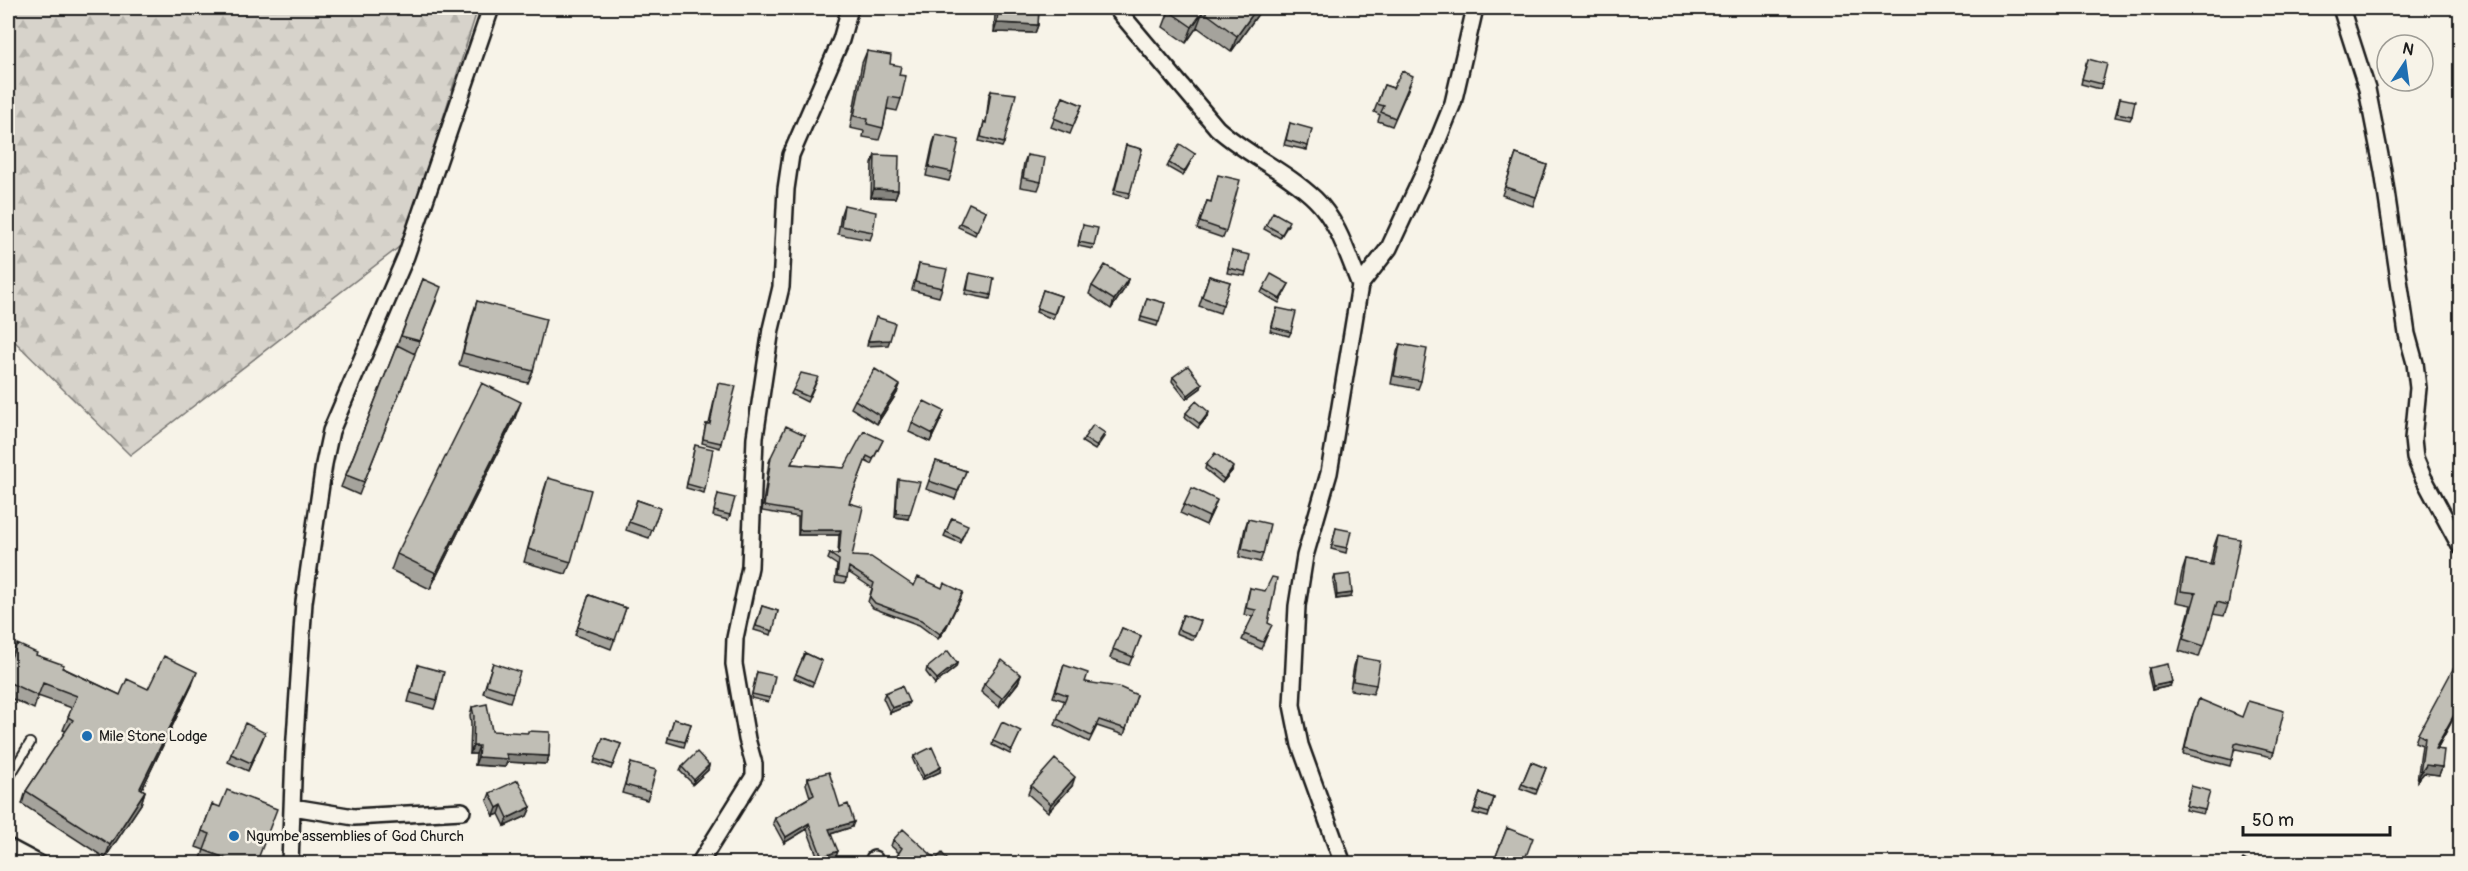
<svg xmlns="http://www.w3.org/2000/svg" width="2468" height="871" font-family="Pangolin,sans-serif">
	<defs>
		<pattern id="forest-firs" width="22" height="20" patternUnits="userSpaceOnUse" patternTransform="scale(1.5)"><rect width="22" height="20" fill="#d7d3cb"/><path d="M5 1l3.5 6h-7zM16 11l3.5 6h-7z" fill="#b8b5ae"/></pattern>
	</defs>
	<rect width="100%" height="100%" fill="#f7f3e8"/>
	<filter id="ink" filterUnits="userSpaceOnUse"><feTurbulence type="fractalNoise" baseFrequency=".0167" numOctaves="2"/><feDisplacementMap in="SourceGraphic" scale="12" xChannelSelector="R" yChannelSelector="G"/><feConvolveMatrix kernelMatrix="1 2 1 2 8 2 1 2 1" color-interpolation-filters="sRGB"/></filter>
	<g filter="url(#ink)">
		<!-- forest -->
		<path fill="url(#forest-firs)" stroke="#7a7874" stroke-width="1.5" d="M8 8H478L403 244 130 455 8 335Z"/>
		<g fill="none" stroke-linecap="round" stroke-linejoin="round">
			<!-- service casing -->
			<g stroke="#1c1c1c" stroke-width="12">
				<path id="service" d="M8 779 30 743"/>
			</g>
			<!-- minor casing -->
			<g stroke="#1c1c1c" stroke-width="20">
				<path id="minor" d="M1116 8 1217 128C1247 155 1286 171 1315 199 1338 221 1348 256 1360 285
					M2341 8 2367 89 2383 171 2407 334 2415 363 2418 388 2413 439 2415 458 2423 477 2460 546
					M293 807 354 817 462 811
					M8 847 40 864
					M290 864 294 753 304 602 324 464 331 431 406 256 491 8
					M699 864 754 776V764L747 739 734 664 735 638 750 567 755 437 771 329 781 287 786 189 791 155 841 40 850 8
					M873 864 874 859
					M1343 864 1300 745 1292 705 1297 606 1305 556 1329 473 1360 285 1389 248 1429 162 1453 103 1475 8"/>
			</g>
			<!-- service -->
			<use href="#service" stroke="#f7f3e8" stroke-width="8"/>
			<!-- minor -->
			<use href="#minor" stroke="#f7f3e8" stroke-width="15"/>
		</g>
		<!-- wall -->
		<path fill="#a5a39c" stroke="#1c1c1c" stroke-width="1.5" d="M997 8H1039L1038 25 1035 33 994 32 995 14Z
			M1169 11 1258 14 1231 52 1197 27 1186 43 1163 27Z
			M867 51 890 64 899 75 901 99 897 111 887 109 883 128 879 140 863 137 864 131 850 128 862 63Z
			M2086 63 2102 84 2100 89 2081 84Z
			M1384 85 1393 88 1410 85 1392 126 1378 121 1380 115 1374 112Z
			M991 91 1004 143 1002 147 979 141 983 126 984 122H986L989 95Z
			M1063 97 1082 105 1070 134 1051 127Z
			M2120 98 2132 116 2130 120 2115 117Z
			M1290 123 1308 146 1307 150 1284 145Z
			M936 135 952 172 949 181 926 176 933 143Z
			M1126 145 1142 149 1128 198 1113 194Z
			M1195 154 1183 176 1167 167 1169 163Z
			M1516 154 1547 165 1533 206 1502 195Z
			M875 155 898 190 895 198 871 197 872 163Z
			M1027 155 1041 182 1038 190 1020 187 1024 163Z
			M1218 175 1226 231 1223 238 1197 229 1207 201 1211 202Z
			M844 205 873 232 870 240 838 234 841 214Z
			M986 211 975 235 958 227 960 223Z
			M1083 225 1094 245 1093 249 1078 246Z
			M1266 225H1288L1280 238 1264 229Z
			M1232 251 1246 272 1245 276 1227 273Z
			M919 264 942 288 939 297 912 290Z
			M970 273 991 295 990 299 965 294Z
			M1209 276 1230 282 1220 313 1199 306Z
			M423 279 437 299 415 353H413L410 366 359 495 341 487Z
			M1128 279 1125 288 1111 309 1089 294 1092 286Z
			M1289 284 1279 303 1261 293 1263 289Z
			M1043 290 1061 296 1053 319 1036 312Z
			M1147 298 1165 303 1157 326 1140 321Z
			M477 301 533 371 528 383 459 365 473 313Z
			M1276 312 1291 332 1289 336 1270 331Z
			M1400 344 1421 381 1418 389 1391 384 1397 352Z
			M1173 377 1202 384 1201 388 1186 399 1172 381Z
			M817 381 807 402 791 394 793 390Z
			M718 383 721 443 720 448 702 443 706 424H709Z
			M897 393 877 424 851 408 855 400Z
			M944 411 941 419 930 442 909 432 912 423Z
			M1186 413 1208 416 1198 428 1185 418Z
			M515 418 430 589 391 570 397 554Z
			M1105 433 1104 437 1095 450 1082 442 1084 438Z
			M805 435 791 464 844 468 883 440 871 464 865 461 849 503 852 556 914 586 961 598 946 628 938 639 919 625 873 608 868 602 872 588 848 572 845 583 835 582 837 565 828 559 830 554H838L839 535H798V517L762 511 769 462 771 457Z
			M695 445 705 489 704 493 686 488Z
			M936 461 966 471 955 499 926 489Z
			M1206 465 1232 471 1222 483 1205 469Z
			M548 478 571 562 566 574 524 562 544 490Z
			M898 479 908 519 895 517 897 483Z
			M718 494 730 515 728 520 713 516Z
			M637 500 660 508 649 538 626 530Z
			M1184 505 1214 508 1206 525 1180 513Z
			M952 518 966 529 960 543 944 536Z
			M1248 519 1263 554 1260 562 1239 557 1245 528Z
			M1336 528 1347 548 1346 553 1331 549Z
			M2218 535 2228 605 2224 616 2213 614 2199 657 2179 651 2191 605 2176 602 2182 572 2186 560 2210 565 2214 546Z
			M1335 576 1352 593 1351 597 1336 599 1333 581Z
			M1250 588 1268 623 1269 631 1261 649 1242 640 1253 616 1244 615 1248 595Z
			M589 595 626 608 611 649 575 635Z
			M762 606 778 611 771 635 754 630Z
			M1183 615 1201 621 1193 640 1176 633Z
			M1122 628 1141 636 1129 665 1110 658Z
			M805 653 822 661 812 686 794 678Z
			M36 655 120 695 148 689 192 685 142 789 145 791 141 804 105 858 22 804 26 791 66 731 63 730 72 708 38 696 34 709 8 697V664Z
			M1357 657 1376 685 1373 694 1350 690 1354 666Z
			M493 663 513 693 510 702 483 693Z
			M957 663 956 667 935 684 926 672 927 668Z
			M418 665 437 700 434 709 408 702Z
			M1064 665 1085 682 1137 695 1124 735 1097 726 1089 742 1055 725 1065 701 1053 697Z
			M2149 668 2170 686 2152 690 2148 673Z
			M757 672 770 698 768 702 751 698Z
			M2460 674V706L2437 749 2442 767 2439 775 2424 773 2417 781 2422 745 2415 742 2418 734Z
			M1021 675 1018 683 999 707 981 692 984 684Z
			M885 693 907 706 890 713 883 698Z
			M2199 699 2274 752 2272 757 2236 749 2234 750 2230 766 2183 754 2191 720Z
			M472 707 492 731 549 756 546 764 507 762 505 767 475 765 476 754H470L471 724 470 715Z
			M674 719 691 724 684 747 667 742Z
			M265 733 248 771 228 762 231 754Z
			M1019 735 1010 754 992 745 993 741Z
			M603 738 621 744 611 769 594 763Z
			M914 756 940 772 922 780 913 760Z
			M1531 762 1546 768 1536 794 1520 788Z
			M631 763 650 792 647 800 622 793Z
			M709 765 708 770 693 784 680 771 682 767Z
			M808 778 840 807 852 827 831 834 836 857 820 863 807 829 784 843 773 823 775 818 810 797 806 784Z
			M1031 786H1072L1048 812 1028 794Z
			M2191 786 2205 810 2203 814 2185 810Z
			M490 793 531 807 527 816 505 826 499 814 494 816 487 801Z
			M1480 793 1494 798 1488 817 1473 813Z
			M212 804 256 864H199L204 850 196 847Z
			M1507 828 1524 864H1493Z
			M893 840 936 859 951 864H892L899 853 891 846Z"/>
		<!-- shaded-wall -->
		<path fill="#86857f" stroke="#1c1c1c" stroke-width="1.5" d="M1257 8H1261L1258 14 1231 52 1237 36Z
			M1203 11 1197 27 1186 43 1192 27Z
			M997 23 1038 25 1035 33 994 32Z
			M874 189 898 190 895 198 871 197Z
			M1128 279 1125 288 1111 309 1114 300Z
			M890 340 888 345 867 346 868 341Z
			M1202 384 1201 388 1186 399 1188 395Z
			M900 385 897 393 877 424 880 416Z
			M521 402 515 418 430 589 436 573Z
			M944 411 941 419 930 442 933 434Z
			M1209 412 1208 416 1198 428 1200 424Z
			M1233 467 1232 471 1222 483 1224 479Z
			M1217 500 1214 508 1206 525 1209 517Z
			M896 513 910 514 908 519 895 517Z
			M799 530H841L839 535H798Z
			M963 592 946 628 938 639 940 634Z
			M1352 593 1351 597 1336 599 1337 595Z
			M957 663 956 667 935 684 937 679Z
			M197 672 192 685 136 801 140 788Z
			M1021 675 1018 683 999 707 1002 698Z
			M2172 682 2170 686 2152 690 2153 686Z
			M909 702 907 706 890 713 892 708Z
			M2460 704V706L2433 756 2435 749Z
			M265 733 262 741 248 771 251 763Z
			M473 746H479L476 754H470Z
			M506 754 549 756 546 764 507 762 505 767 475 765 478 757Z
			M709 765 708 770 693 784 694 780Z
			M2426 765 2442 767 2439 775 2424 773 2417 781 2420 774Z
			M941 767 940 772 922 780 924 776Z
			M1075 777 1072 786 1048 812 1051 804Z
			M145 791 141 804 105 858 110 845Z
			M502 805 499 814 494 816 497 808Z
			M531 807 527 816 505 826 508 818Z
			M854 822 852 827 827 835 829 829Z
			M809 823 807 829 784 843 786 837Z
			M838 851 836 857 820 863 822 857Z"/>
		<!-- building -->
		<path fill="#c0beb5" stroke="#1c1c1c" stroke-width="1.5" d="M998 8H1039L1038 25 997 23Z
			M1171 8H1257L1237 36 1203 11 1192 27 1169 11Z
			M867 51 891 55 890 64 901 66 899 75 906 76 901 99 889 97 883 128 867 124 868 119 854 116Z
			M2088 59 2107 64 2102 84 2082 79Z
			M1402 71 1413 76 1395 118 1381 112 1384 106 1377 104 1384 85 1393 88Z
			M991 91 1016 94 1004 143 981 137 984 122 986 123Z
			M1063 97 1082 105 1073 126 1054 118Z
			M2120 98 2135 101 2132 116 2117 113Z
			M1290 123 1312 129 1308 146 1286 140Z
			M936 135 959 140 952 172 929 167Z
			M1180 144 1195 154 1184 172 1169 163Z
			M1126 145 1142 149 1130 193 1115 190Z
			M1516 154 1547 165 1536 197 1505 187Z
			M875 155 899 156 898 190 874 189Z
			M1027 155 1045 158 1041 182 1023 178Z
			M1218 175 1240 180 1226 231 1200 222 1207 201 1211 202Z
			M969 203 986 211 977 231 960 223Z
			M844 205 876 212 873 232 841 226Z
			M1273 212 1289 221 1282 234 1266 225Z
			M1083 225 1098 228 1094 245 1079 242Z
			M1232 251 1250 255 1246 272 1228 268Z
			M919 264 947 269 942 288 915 282Z
			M1105 265 1128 279 1114 300 1092 286Z
			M970 273 994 278 991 295 967 290Z
			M1271 274 1289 284 1280 299 1263 289Z
			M1209 276 1230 282 1223 305 1202 297Z
			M423 279 441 287 420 341 401 336Z
			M1043 290 1061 296 1054 314 1037 308Z
			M1147 298 1165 303 1159 322 1141 317Z
			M477 301 546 319 533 371 463 353Z
			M1277 308 1296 312 1291 332 1272 327Z
			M876 317 895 323 890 340 868 341Z
			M1400 344 1427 349 1421 381 1394 376Z
			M397 345 415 354 364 482 346 475Z
			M1188 366 1202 384 1188 395 1173 377Z
			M875 369 900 385 880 416 855 400Z
			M801 373 818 377 809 397 793 390Z
			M482 383 521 402 436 573 397 554Z
			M718 383 736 386 721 443 703 439 706 424H710Z
			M924 401 944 411 933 434 912 423Z
			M1196 401 1209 412 1200 424 1186 413Z
			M1093 425 1105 433 1096 446 1084 438Z
			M786 426 805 435 791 464 844 468 864 431 883 440 873 459 867 456 849 503 863 507 852 556 871 557 914 586 918 577 942 588 944 583 963 592 948 623 940 634 921 620 875 603 870 597 874 583 849 567 847 578 837 576 839 560 830 554H839L841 530H799L800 512 764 506 771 457Z
			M695 445 713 449 705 489 687 484Z
			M1215 453 1233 467 1224 479 1206 465Z
			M936 461 966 471 958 491 929 481Z
			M548 478 591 490 571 562 528 549Z
			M898 479 920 482 910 514 896 513Z
			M1192 488 1217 500 1209 517 1184 505Z
			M718 494 735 498 730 515 714 511Z
			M637 500 660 508 652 530 629 522Z
			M952 518 968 525 961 539 946 532Z
			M1248 519 1270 524 1263 554 1242 549Z
			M1336 528 1351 531 1347 548 1332 545Z
			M2218 535 2240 539 2228 605 2217 602 2204 646 2183 639 2196 593 2181 591 2186 560 2212 565Z
			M1350 574 1352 593 1337 595 1335 576Z
			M1272 577 1277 578 1268 623 1272 625 1263 642 1244 634 1256 610 1246 608 1250 588 1265 591Z
			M589 595 626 608 615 640 578 627Z
			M762 606 778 611 773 631 756 626Z
			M1183 615 1201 621 1195 636 1178 629Z
			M1122 628 1141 636 1133 657 1113 649Z
			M17 644 37 653 36 655 64 665 62 668 120 695 127 679 148 689 164 656 197 672 140 788 145 791 110 845 26 791 73 720 68 717 77 696 43 683 38 696 8 682V664Z
			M948 651 957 663 937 679 927 668Z
			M805 653 822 661 814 682 796 674Z
			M1357 657 1380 661 1376 685 1353 681Z
			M1002 660 1021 675 1002 698 984 684Z
			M493 663 520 672 513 693 486 685Z
			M2168 664 2172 682 2153 686 2149 668Z
			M418 665 444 672 437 700 411 693Z
			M1064 665 1088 673 1085 682 1119 687 1137 695 1126 729 1099 720 1091 736 1057 719 1067 695 1056 691Z
			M2453 669 2460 674V704L2435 749 2444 750 2442 767 2426 765 2420 774 2425 738 2418 734Z
			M757 672 775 676 770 698 752 694Z
			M902 686 909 702 892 708 885 693Z
			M2199 699 2242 717 2248 701 2284 711 2274 752 2238 743 2235 744 2232 760 2185 748 2193 714Z
			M487 704 492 731 528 733V731L550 732 549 756 506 754 508 759 478 757 479 746H473L474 716 472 707Z
			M674 719 691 724 685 742 668 738Z
			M1002 722 1021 731 1012 750 993 741Z
			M245 723 265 733 251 763 231 754Z
			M603 738 621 744 613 765 595 759Z
			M932 747 941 767 924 776 914 756Z
			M697 752 709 765 694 780 682 767Z
			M1055 759 1075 777 1051 804 1031 786Z
			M1531 762 1546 768 1537 790 1522 784Z
			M631 763 656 770 650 792 625 785Z
			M829 772 840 807 848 804 854 822 829 829 838 851 822 857 809 823 786 837 775 818 814 795 808 778Z
			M518 780 531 807 508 818 502 805 497 808 490 793Z
			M2191 786 2210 791 2205 810 2186 806Z
			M227 790 277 809 256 864H240L204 850 210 834 202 831 212 804 220 807Z
			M1480 793 1494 798 1489 813 1475 809Z
			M1507 828 1533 838 1523 864H1514L1496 856Z
			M903 829 936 859 942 853 951 864H920L916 859 913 864H892L902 848 893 840Z
			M2243 859 2252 864H2240Z"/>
	</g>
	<!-- markers -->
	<g fill="#1f6fb2" stroke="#f7f3e8" stroke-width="2">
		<circle cx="87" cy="736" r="6"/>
		<circle cx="234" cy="836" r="6"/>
	</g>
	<g text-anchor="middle" stroke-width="5" stroke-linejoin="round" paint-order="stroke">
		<!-- poi labels -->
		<g font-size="15" fill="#1c1c1c" stroke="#f7f3e8" text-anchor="start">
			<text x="99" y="741">Mile Stone Lodge</text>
			<text x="246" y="841">Ngumbe assemblies of God Church</text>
		</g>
	</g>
	<!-- margin -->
	<rect width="2468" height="871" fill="none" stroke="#f7f3e8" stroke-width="30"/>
	<rect x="15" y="15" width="2438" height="841" fill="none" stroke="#1c1c1c" stroke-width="2" filter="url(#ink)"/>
	<!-- north arrow -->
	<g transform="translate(2405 63) rotate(13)"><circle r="28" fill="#f7f3e8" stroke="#9f9d96" stroke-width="1.5"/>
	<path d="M0-4.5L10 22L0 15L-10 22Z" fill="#1f6fb2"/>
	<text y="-9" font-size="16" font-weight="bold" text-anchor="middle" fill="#1c1c1c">N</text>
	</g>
	<!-- scale -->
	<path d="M2243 826v9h147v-9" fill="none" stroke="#1c1c1c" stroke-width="3"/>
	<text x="2252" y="826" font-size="18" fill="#1c1c1c" stroke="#f7f3e8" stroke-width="4.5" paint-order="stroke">50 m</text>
</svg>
